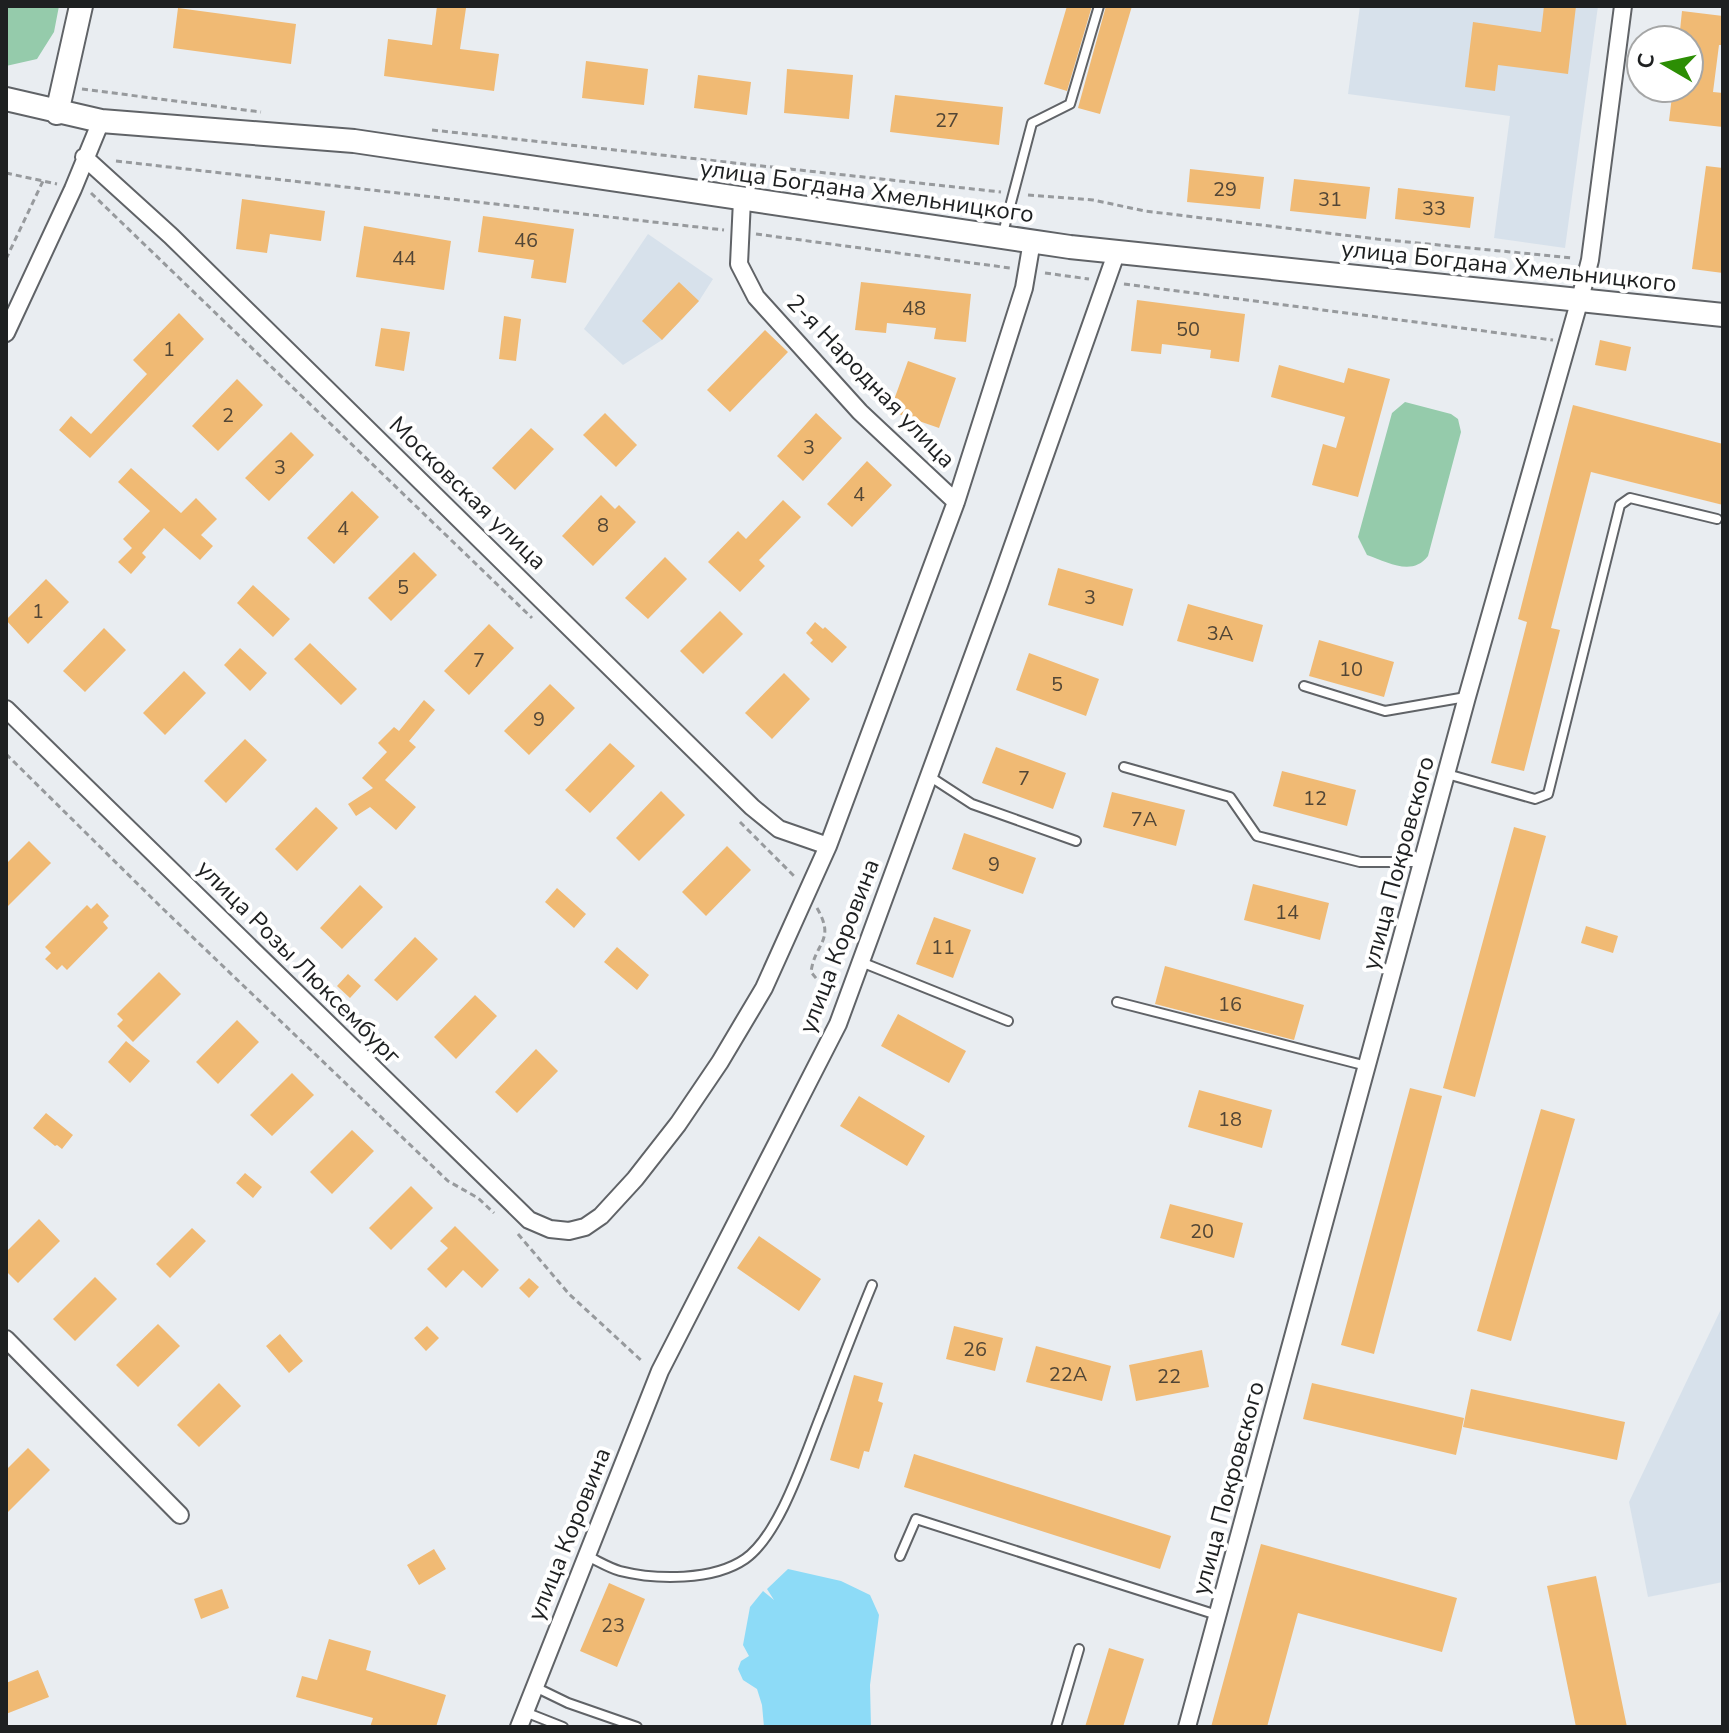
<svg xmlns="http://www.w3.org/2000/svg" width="1729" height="1733" font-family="'Nunito Sans',sans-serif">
	<rect width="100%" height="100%" fill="#e9edf1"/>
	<!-- built -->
	<path fill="#d7e1eb" d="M1360 6H1598L1565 248 1494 238 1510 116 1348 94Z
		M648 234 713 279 699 301 662 340 623 365 584 329Z
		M1723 1305V1582L1648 1597 1629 1502Z"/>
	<!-- green -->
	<path fill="#95cbab" d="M6 6H59L54 32 37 59 6 66Z
		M1405 402 1451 414 1458 419 1461 432 1428 556C1412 577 1388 562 1367 555L1358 537 1392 413Z"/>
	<!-- water -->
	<path fill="#8ddbf7" d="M788 1569 841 1581 870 1595 879 1615 870 1685 871 1727H764L762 1705 757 1689 743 1680 738 1669 741 1661 749 1656 743 1645 750 1607 763 1591 774 1600 767 1589Z"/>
	<!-- building -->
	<path fill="#f0ba74" d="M437 6 466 8 460 49 499 54 494 91 384 76 388 39 432 45Z
		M1067 6H1092L1067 91 1044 84Z
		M1106 6H1132L1100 114 1078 108Z
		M1544 6H1576L1568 74 1498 65 1495 91 1465 87 1473 22 1541 32Z
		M178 8 296 24 291 64 173 48Z
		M1682 11 1723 16V45H1719L1713 92 1723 93V127L1669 121 1673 88H1689V40H1679Z
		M586 61 648 69 644 105 582 98Z
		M787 69 853 75 849 119 784 113Z
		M698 75 751 82 747 115 694 108Z
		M895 95 1003 107 999 145 890 132Z
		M1706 166 1723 168V273L1692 269Z
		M1190 169 1264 177 1260 209 1187 202Z
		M1294 179 1370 187 1366 219 1290 211Z
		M1398 188 1474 197 1470 228 1395 219Z
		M242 199 325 211 321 241 270 234 267 253 236 249Z
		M483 216 574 229 566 283 531 278 534 260 478 252Z
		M364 226 451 241 444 290 356 277Z
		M679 282 699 301 662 340 642 321Z
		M861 282 971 294 966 342 934 339 936 328 887 323 886 333 855 330Z
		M1137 300 1245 314 1239 362 1210 358 1211 350 1162 344 1161 354 1131 351Z
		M179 313 204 339 90 458 59 430 71 416 91 434 147 374 133 360Z
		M504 316 521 319 516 361 499 359Z
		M381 328 410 332 404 371 375 366Z
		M765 330 788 352 730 412 707 390Z
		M1600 340 1631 347 1626 371 1595 365Z
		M908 361 956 378 939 428 890 411Z
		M1279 365 1344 383 1348 368 1390 379 1358 497 1312 485 1323 444 1336 448 1345 417 1271 397Z
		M237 379 263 405 218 451 192 426Z
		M1573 405 1723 444V505L1591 472 1551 628 1560 630 1524 771 1491 763 1527 622 1518 619Z
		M605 413 637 445 616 467 583 435Z
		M816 413 842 438 803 481 777 456Z
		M531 428 554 449 515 490 492 468Z
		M291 432 314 455 269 501 245 478Z
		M867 461 892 485 852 527 827 504Z
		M131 468 181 513 196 498 217 519 201 535 213 546 200 560 164 528 142 553 146 557 131 574 118 562 132 548 123 539 150 511 118 482Z
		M352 491 379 517 334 564 307 538Z
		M601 495 615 509 619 505 636 522 593 566 562 536Z
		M783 500 801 517 759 560 765 566 740 592 708 562 738 531 746 539Z
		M414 552 437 575 391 621 368 598Z
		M665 557 687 579 648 619 625 598Z
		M1058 568 1133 589 1123 626 1048 605Z
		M46 579 69 602 28 644 6 620Z
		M253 585 290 619 273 637 237 603Z
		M1188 604 1263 625 1253 662 1177 641Z
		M720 611 743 634 703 674 680 651Z
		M815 622 823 629 825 627 847 647 832 663 810 643 813 640 806 633Z
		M489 624 514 648 469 695 444 671Z
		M104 628 126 650 85 692 63 671Z
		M1319 640 1394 662 1384 697 1309 676Z
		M310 643 357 689 341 705 294 659Z
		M240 648 267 673 250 691 224 665Z
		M1029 653 1099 679 1086 716 1016 690Z
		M184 671 206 693 165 735 143 713Z
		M784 673 810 699 772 739 745 713Z
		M550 684 575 708 529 755 504 731Z
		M424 700 435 710 409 741 416 747 385 780 416 807 396 830 370 807 356 816 348 804 373 788 362 778 387 752 378 743 394 727 399 731Z
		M245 739 267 760 226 803 204 781Z
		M610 743 635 766 590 813 565 790Z
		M996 747 1066 773 1053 809 982 783Z
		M1282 771 1356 790 1347 826 1273 806Z
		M661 791 685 815 639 861 616 838Z
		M1112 792 1185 810 1176 846 1103 827Z
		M316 807 338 828 297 871 275 849Z
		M1514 827 1546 836 1475 1097 1443 1088Z
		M964 833 1036 858 1023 894 952 869Z
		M29 841 51 863 6 908V864Z
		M727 846 751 870 706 916 682 892Z
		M1253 884 1329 903 1320 940 1244 920Z
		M360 885 383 907 342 949 320 928Z
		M557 888 586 914 574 928 545 902Z
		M97 903 109 916 103 922 108 928 67 970 62 965 57 970 45 959 51 953 45 947 87 905 91 909Z
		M934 917 971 930 953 978 916 964Z
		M1586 926 1618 936 1613 953 1581 943Z
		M415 937 438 959 397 1001 374 980Z
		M617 947 649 975 637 990 604 962Z
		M1165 966 1304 1005 1294 1040 1155 1004Z
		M159 972 181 994 133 1042 117 1026 123 1020 117 1014Z
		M348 974 361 986 350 998 337 986Z
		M475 995 497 1016 456 1059 434 1037Z
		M898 1014 966 1051 949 1083 881 1046Z
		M237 1020 259 1042 218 1084 196 1062Z
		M126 1041 150 1061 130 1083 108 1062Z
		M536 1049 558 1071 517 1113 495 1092Z
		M292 1073 314 1095 272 1136 250 1115Z
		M1410 1088 1442 1096 1374 1354 1341 1345Z
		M1199 1090 1272 1110 1262 1148 1188 1127Z
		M859 1096 925 1136 907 1166 840 1126Z
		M1541 1109 1575 1119 1511 1341 1477 1331Z
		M46 1113 73 1135 62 1149 57 1145 55 1146 33 1128Z
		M352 1130 374 1151 332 1194 310 1172Z
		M245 1173 262 1187 253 1198 236 1183Z
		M411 1186 433 1208 391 1250 369 1228Z
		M1170 1204 1243 1223 1234 1258 1160 1238Z
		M39 1219 60 1241 18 1283 6 1271V1252Z
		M455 1226 499 1270 482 1288 463 1270 446 1288 427 1269 448 1248 440 1241Z
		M192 1228 206 1241 170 1278 156 1264Z
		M759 1236 821 1279 799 1311 737 1268Z
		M95 1277 117 1299 75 1341 53 1319Z
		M529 1278 539 1287 529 1298 519 1288Z
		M158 1324 180 1346 138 1387 116 1365Z
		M427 1326 439 1338 426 1351 414 1338Z
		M954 1326 1003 1338 995 1371 946 1359Z
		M280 1334 303 1361 289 1373 266 1346Z
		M1036 1346 1111 1366 1102 1401 1026 1382Z
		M1202 1350 1209 1387 1136 1401 1129 1365Z
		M854 1375 883 1383 878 1401 883 1403 869 1452 864 1451 859 1469 830 1460Z
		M219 1383 241 1406 199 1447 177 1425Z
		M1312 1383 1464 1418 1456 1455 1303 1419Z
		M1471 1389 1625 1422 1617 1460 1463 1427Z
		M28 1448 50 1470 6 1514V1470Z
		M914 1454 1171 1536 1160 1569 904 1487Z
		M1261 1544 1457 1598 1442 1652 1298 1613 1267 1727H1211Z
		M434 1549 446 1569 419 1585 407 1565Z
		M1596 1576 1627 1727H1576L1547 1586Z
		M609 1583 645 1599 617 1667 580 1651Z
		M222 1589 229 1608 201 1619 194 1599Z
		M329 1639 371 1651 366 1670 446 1695 436 1727H370L373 1718 296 1697 302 1676 317 1680Z
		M1109 1648 1144 1659 1123 1727H1085Z
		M38 1670 49 1697 6 1714V1683Z"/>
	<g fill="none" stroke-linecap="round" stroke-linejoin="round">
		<!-- lane casing -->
		<g stroke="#606367" stroke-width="12">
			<path id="lane" d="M1003 233 1032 123 1070 104 1099 6
				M1304 686 1385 711 1466 697
				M1124 767 1230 797 1257 836 1360 862H1422
				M1447 774 1535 799 1548 794 1620 505 1630 498 1717 519
				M929 776 972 804 1076 841
				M861 962 1008 1021
				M1117 1002 1367 1066
				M587 1556C598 1561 609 1568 620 1571 656 1580 713 1581 745 1559 781 1534 806 1451 823 1410 839 1368 855 1326 872 1285
				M900 1556 916 1519 1217 1615
				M535 1687 568 1703 637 1727
				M525 1712 563 1727
				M1056 1727 1079 1649"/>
		</g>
		<!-- street casing -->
		<g stroke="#606367" stroke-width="20">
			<path id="street" d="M84 157 171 236 752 807 779 829 828 846
				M742 200 739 264 756 297 860 412 956 502
				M6 333 73 189 101 121
				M6 709 529 1220 550 1229 569 1231 585 1227 601 1216 635 1179 678 1124 720 1062 764 988 828 846 956 502 1024 288 1032 241
				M6 1339 180 1515
				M519 1727 660 1371 838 1024 999 585 1117 251
				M1187 1727 1467 697 1580 299 1590 260 1623 6"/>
		</g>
		<!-- secondary casing -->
		<g stroke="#606367" stroke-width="26">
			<path id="secondary" d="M6 99 101 121 354 141 1070 247 1723 315
				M57 113 81 6"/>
		</g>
		<!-- path -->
		<path stroke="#979a9d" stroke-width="3" stroke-dasharray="6 4" stroke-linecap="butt" d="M82 89 261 112
			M432 130 1001 192
			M116 161 724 230
			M6 173 57 184
			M91 193 532 618
			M1028 195 1093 200 1145 211 1377 239 1573 258
			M756 234 1010 268
			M6 259 43 181
			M1045 273 1089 279
			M1124 284 1553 340
			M6 754 161 907 448 1181 478 1198 494 1213
			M740 822 794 876
			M817 908C836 941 815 942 811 972L830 995
			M518 1234 569 1294 643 1362"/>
		<!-- lane -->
		<use href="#lane" stroke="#fff" stroke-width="8"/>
		<!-- street -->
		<use href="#street" stroke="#fff" stroke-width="16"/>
		<!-- secondary -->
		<use href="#secondary" stroke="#fff" stroke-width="22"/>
	</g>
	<g text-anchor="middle" stroke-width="8" stroke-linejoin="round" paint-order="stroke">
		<!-- number labels -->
		<g font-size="20" fill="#524636">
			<text x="947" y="127">27</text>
			<text x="1225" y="196">29</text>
			<text x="1330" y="206">31</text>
			<text x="1434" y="215">33</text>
			<text x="526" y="247">46</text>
			<text x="404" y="265">44</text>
			<text x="914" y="315">48</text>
			<text x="1188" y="336">50</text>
			<text x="169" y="356">1</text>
			<text x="228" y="422">2</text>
			<text x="809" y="454">3</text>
			<text x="280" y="474">3</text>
			<text x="859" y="501">4</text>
			<text x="603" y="532">8</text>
			<text x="343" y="535">4</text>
			<text x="403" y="594">5</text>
			<text x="1090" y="604">3</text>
			<text x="38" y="618">1</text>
			<text x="1220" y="640">3А</text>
			<text x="479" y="667">7</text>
			<text x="1351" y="676">10</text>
			<text x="1057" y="691">5</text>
			<text x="539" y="726">9</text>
			<text x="1024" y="785">7</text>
			<text x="1315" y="805">12</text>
			<text x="1144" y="826">7А</text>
			<text x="994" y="871">9</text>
			<text x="1287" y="919">14</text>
			<text x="943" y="954">11</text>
			<text x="1230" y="1011">16</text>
			<text x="1230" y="1126">18</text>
			<text x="1202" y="1238">20</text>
			<text x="975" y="1356">26</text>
			<text x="1068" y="1381">22А</text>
			<text x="1169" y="1383">22</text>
			<text x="613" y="1632">23</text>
		</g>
		<!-- street labels -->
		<g font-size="24" fill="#1e2021" stroke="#fff">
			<text transform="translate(867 191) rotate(8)" y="8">улица Богдана Хмельницкого</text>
			<text transform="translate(1509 266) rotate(6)" y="8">улица Богдана Хмельницкого</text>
			<text transform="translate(871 381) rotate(46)" y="8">2-я Народная улица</text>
			<text transform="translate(468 493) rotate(44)" y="8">Московская улица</text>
			<text transform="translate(1398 863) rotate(-75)" y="8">улица Покровского</text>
			<text transform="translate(839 946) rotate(-69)" y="8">улица Коровина</text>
			<text transform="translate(299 962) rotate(45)" y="8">улица Розы Люксембург</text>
			<text transform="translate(1228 1488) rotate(-75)" y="8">улица Покровского</text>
			<text transform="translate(569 1534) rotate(-68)" y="8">улица Коровина</text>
		</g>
	</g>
	<!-- border -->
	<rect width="1729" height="1733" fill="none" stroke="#1e2021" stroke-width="16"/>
	<!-- north arrow -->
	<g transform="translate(1665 64) rotate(279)"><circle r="38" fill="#ffffff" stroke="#a5a6a6" stroke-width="2"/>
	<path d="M0-6L14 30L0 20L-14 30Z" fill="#2c8e04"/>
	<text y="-12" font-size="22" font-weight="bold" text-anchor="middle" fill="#1e2021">С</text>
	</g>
</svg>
